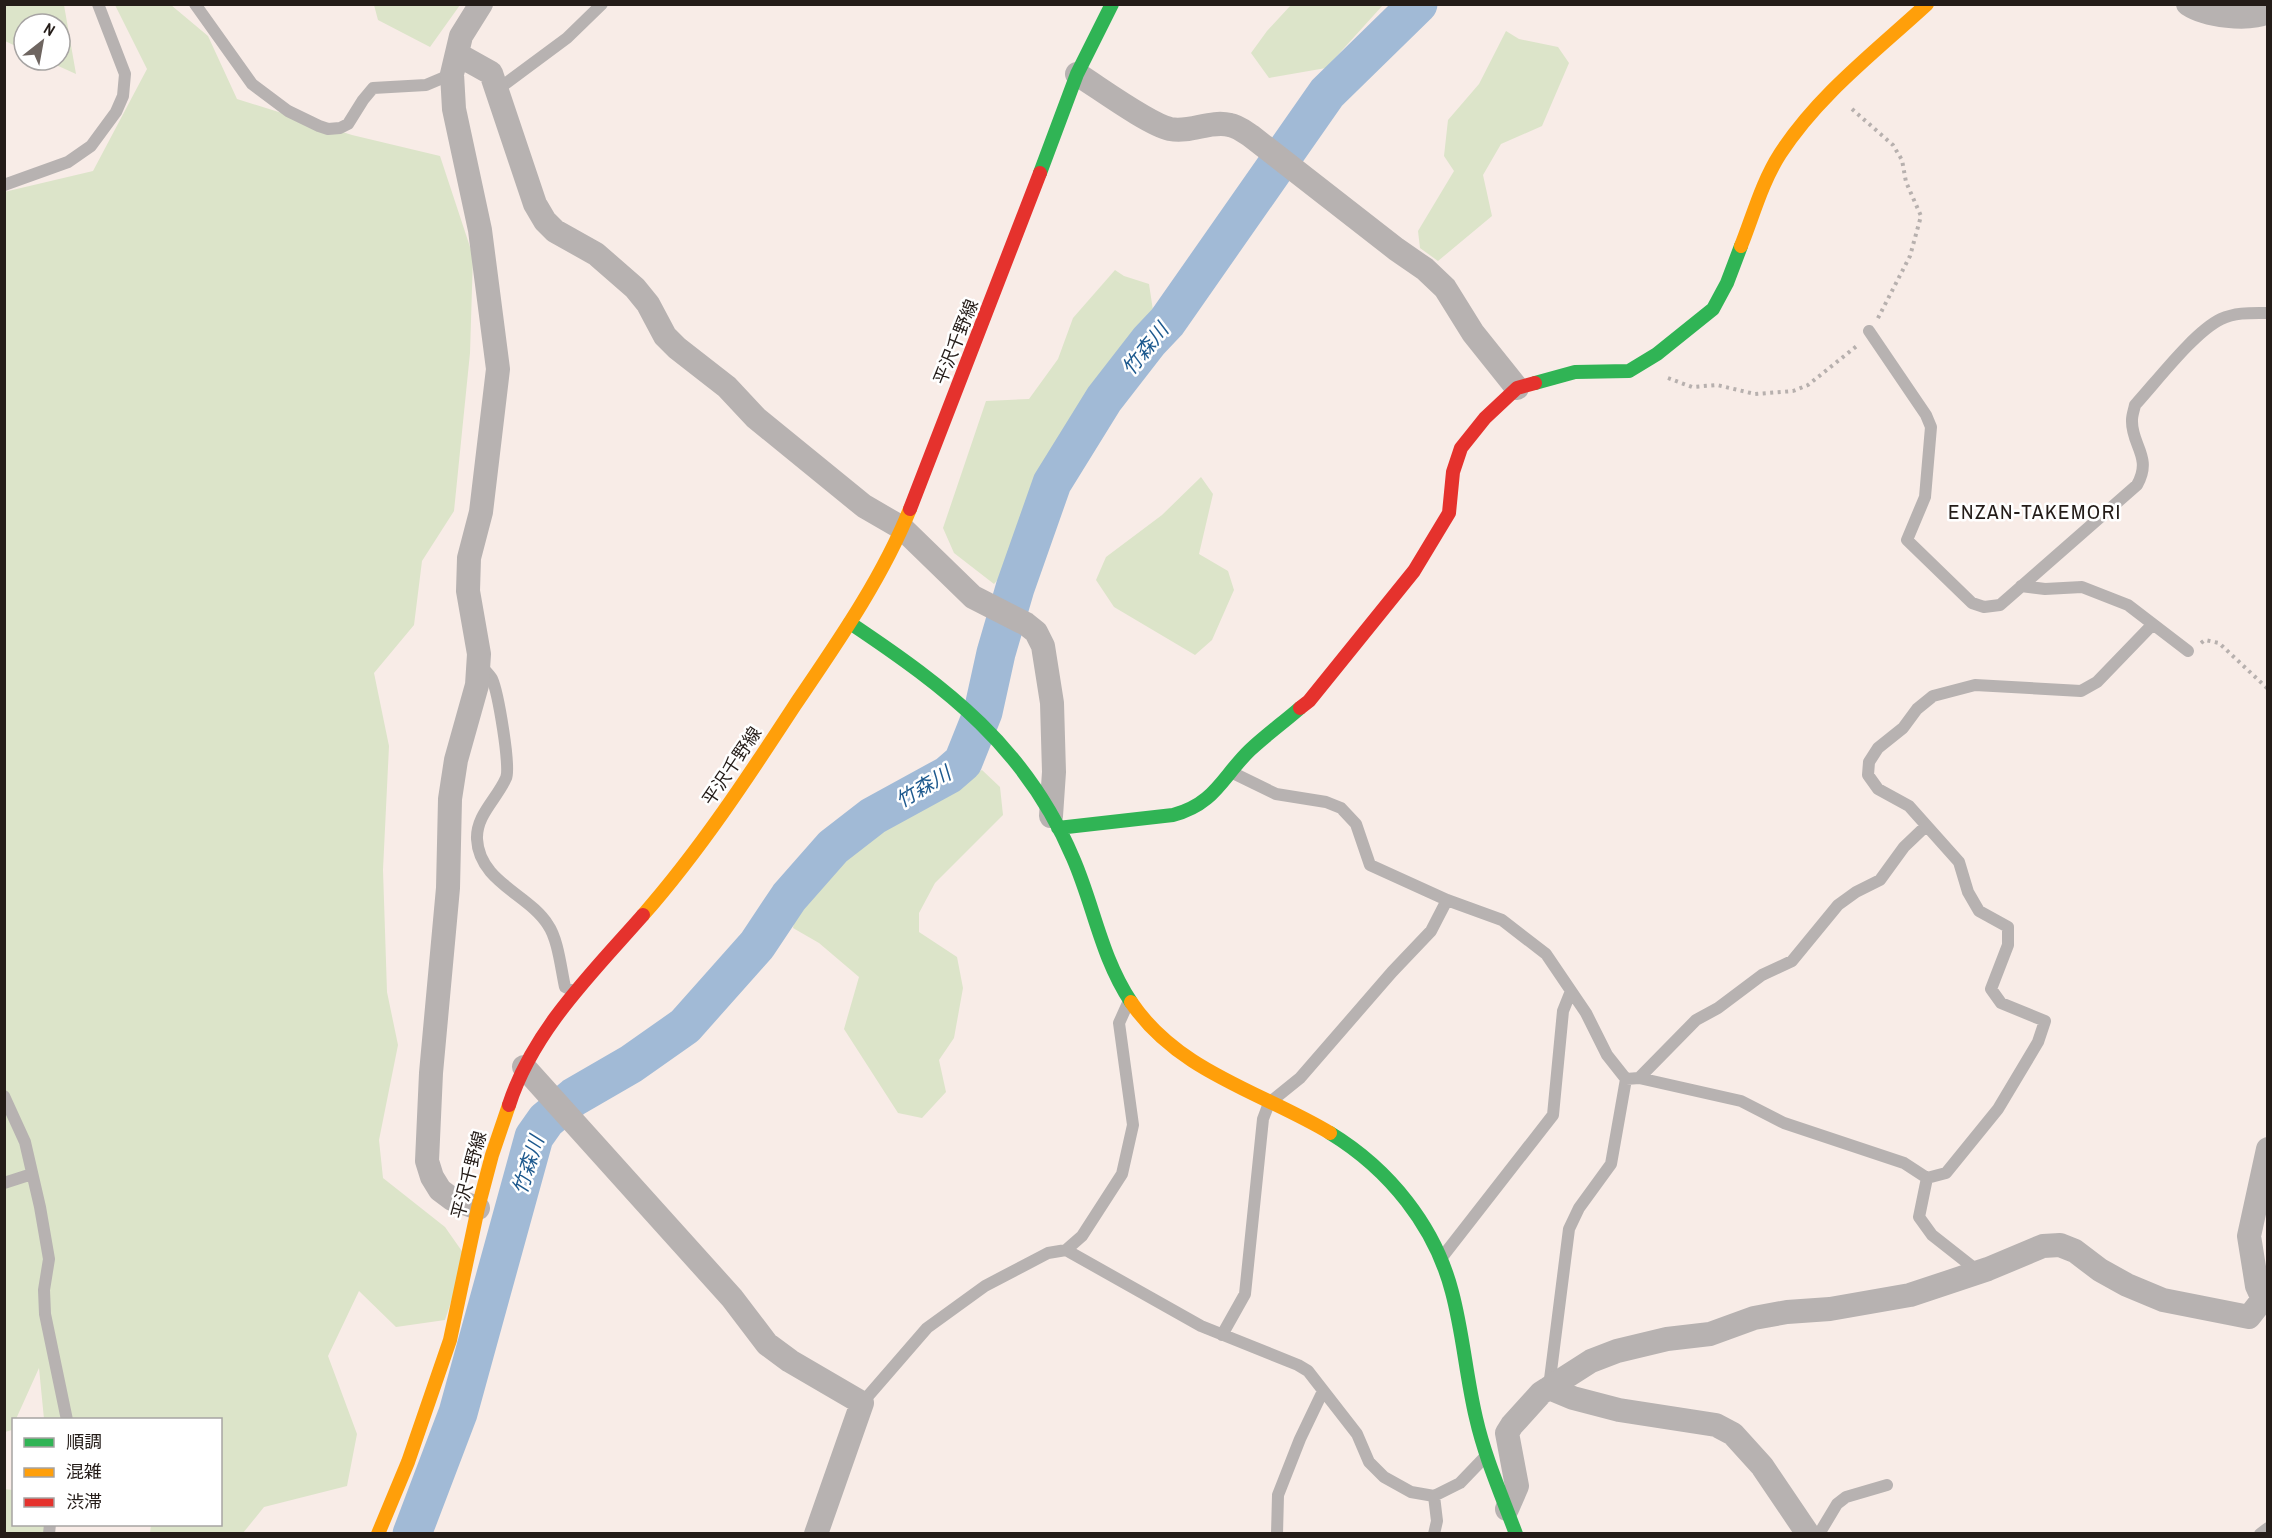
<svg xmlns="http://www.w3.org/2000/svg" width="2272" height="1538" font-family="'Archivo Narrow','Noto Sans JP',sans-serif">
	<rect width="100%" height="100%" fill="#f8ece7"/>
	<!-- green -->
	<path fill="#dce4c9" d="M5 4 64 5 76 74 45 60H60V24H24V50L5 41Z
		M115 5H171L208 36 237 99 352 135 440 156 473 256 470 353 454 511 422 561 414 625 374 673 389 746 383 870 387 992 398 1045 379 1140 383 1178 445 1227 466 1257 445 1320 396 1327 359 1291 328 1356 357 1434 347 1486 264 1507 243 1533H150L151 1525 220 1524V1420L44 1419 39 1368 16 1419 14 1420 12 1430 5 1432 4 192 93 171 147 69Z
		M374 5V4L460 5 430 47 378 20Z
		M1291 5V4L1383 5 1326 68 1269 78 1251 53 1267 31Z
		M1506 31 1519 39 1558 47 1569 63 1542 126 1501 144 1483 175 1492 216 1438 261 1420 248 1418 231 1454 171 1444 156 1448 120 1479 84Z
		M1115 270 1124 276 1149 284 1154 317 1079 423 1028 513 1019 555 994 584 954 553 943 528 986 401 1029 399 1058 359 1073 318Z
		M1201 477 1213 494 1199 554 1228 571 1234 590 1212 640 1195 655 1114 607 1096 580 1106 557 1162 515Z
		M982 770 1000 787 1003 815 935 883 919 913V932L957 957 963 988 954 1038 939 1060 946 1092 922 1118 898 1113 844 1029 859 977 819 943 793 928 798 903 844 855 888 821Z
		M4 1489 13 1490 14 1524 46 1525 52 1533H5Z"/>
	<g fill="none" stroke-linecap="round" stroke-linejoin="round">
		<!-- river -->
		<path stroke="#a1bad6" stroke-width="39" d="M412 1534 458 1413 534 1137 546 1120 574 1097 631 1064 685 1026 757 945 789 897 833 847 873 816 948 775 963 762 983 712 996 653 1015 588 1052 483 1104 399 1149 341 1167 322 1327 93 1418 4"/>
		<!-- path -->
		<path stroke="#b7b0ae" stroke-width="4" stroke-dasharray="3 4.5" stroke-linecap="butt" d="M1852 109 1893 145 1902 160 1906 182 1921 216 1910 256 1877 320
			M1668 378 1692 387 1717 385 1755 394 1793 391 1808 385 1858 345
			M2201 643 2205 640 2219 643 2268 689"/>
		<!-- lane -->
		<path stroke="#b7b2b1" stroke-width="12" d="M195 4 252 84 288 111 319 126 328 129 340 128 348 124 363 100 373 88 426 85 452 74
			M497 90 567 38 602 4
			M4 185 68 162 91 146 116 112 123 96 125 74 98 4
			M1869 331 1926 415 1931 427 1925 497 1907 540 1972 603 1984 607 2000 605 2137 485C2153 457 2131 445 2132 420 2132 415 2134 410 2135 405 2157 381 2194 332 2221 319 2236 312 2252 313 2268 313
			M2021 586 2045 589 2082 587 2128 605 2188 651
			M481 665C484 670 490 675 492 679 498 692 511 768 506 778 497 799 476 815 477 839 479 882 530 895 548 925 558 939 561 969 565 987L573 991
			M1233 773 1276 794 1326 802 1341 808 1356 824 1370 865 1447 900 1502 920 1546 954 1586 1013 1607 1055 1626 1079 1611 1164 1579 1208 1569 1229 1549 1387
			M1639 1078 1696 1020 1718 1008 1762 975 1792 961 1838 905 1856 892 1880 880 1904 847 1926 826
			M1626 1079 1639 1078 1741 1101 1784 1123 1904 1163 1927 1178 1919 1217 1932 1235 1979 1272
			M4 1096 25 1142 40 1207 49 1259 44 1290 45 1314 67 1420
			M1927 1178 1946 1173 1998 1109 2038 1042 2045 1021 2001 1003 1991 989 2008 945V927L1979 911 1968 892 1959 862 1909 806 1878 789 1868 775 1869 762 1878 748 1903 728 1917 709 1933 696 1975 685 2081 691 2097 682 2153 624
			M4 1183 32 1174
			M1066 1250 1201 1326 1298 1365 1308 1371 1357 1434 1369 1462 1384 1477 1411 1492 1434 1496 1460 1483 1484 1458
			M1443 1256 1553 1115 1563 1011 1571 991
			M1222 1335 1245 1294 1263 1119 1269 1103 1300 1078 1392 972 1431 931 1447 900
			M862 1403 927 1328 985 1286 1048 1253 1066 1250 1082 1236 1122 1174 1133 1125 1119 1023 1128 1003
			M1434 1496 1437 1521 1434 1534
			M49 1534 50 1524
			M1277 1534 1278 1495 1300 1439 1323 1391
			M1819 1534 1837 1504 1846 1497 1887 1485
			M2260 1534 2268 1528"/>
		<!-- street -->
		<path stroke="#b7b2b1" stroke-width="24" d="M2188 4C2206 16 2248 21 2268 12
			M457 54 491 73 535 204 545 221 555 231 596 254 635 288 648 304 665 336 677 348 727 387 756 418 864 506 902 528 973 597 1026 624 1036 632 1043 646 1052 703 1054 772 1051 816
			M1077 74C1098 87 1148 124 1170 129 1191 133 1210 120 1230 125 1237 126 1245 132 1251 136L1396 249 1425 269 1445 288 1473 333 1517 388
			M524 1067 732 1298 767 1344 790 1361 862 1403 816 1534
			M478 1208 452 1199 440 1190 432 1177 427 1161 431 1073 448 888 450 799 456 760 477 685 479 654 468 591 469 558 481 512 498 369 480 230 454 109 452 74 461 36 481 4
			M1549 1388 1573 1398 1619 1410 1716 1425 1733 1434 1762 1466 1808 1534
			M1507 1509 1517 1486 1507 1433 1512 1425 1541 1393 1591 1361 1617 1351 1667 1339 1710 1334 1754 1318 1787 1312 1830 1309 1910 1295 1988 1269 2043 1246 2060 1245 2075 1251 2100 1270 2127 1285 2163 1300 2249 1317 2263 1299 2257 1286 2249 1236 2268 1149"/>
		<!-- fast -->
		<path stroke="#30b455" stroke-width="14" d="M1040 173 1077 74 1112 4
			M1535 383 1575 372 1629 371 1657 354 1713 309 1727 283 1741 246
			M850 623C947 688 1026 747 1073 858 1094 906 1101 957 1131 1002
			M1058 828 1173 815C1215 804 1222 777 1250 750 1266 735 1284 722 1300 708
			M1330 1133C1389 1169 1435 1226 1452 1292 1463 1333 1466 1376 1476 1418 1485 1458 1502 1496 1516 1534"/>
		<!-- slow -->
		<path stroke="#ff9f0a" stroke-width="14" d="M1741 246C1753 216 1762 182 1780 154 1818 95 1876 51 1927 4
			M643 915C700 850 748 777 795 705 837 643 882 579 910 509
			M1131 1002C1178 1072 1262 1092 1330 1133
			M378 1534 408 1462 450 1340 478 1208 492 1155 509 1105"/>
		<!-- jam -->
		<path stroke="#e5322d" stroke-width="14" d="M910 509 1040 173
			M1300 708 1309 701 1414 571 1449 513 1453 472 1461 448 1485 418 1517 388 1535 383
			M509 1105C533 1030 593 972 643 915"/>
	</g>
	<g text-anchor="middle" stroke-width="5" stroke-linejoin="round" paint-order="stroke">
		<!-- street labels -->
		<g font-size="18" fill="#241c18" stroke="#fff">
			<text transform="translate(956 342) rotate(-68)" y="6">平沢千野線</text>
			<text transform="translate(732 766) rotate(-56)" y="6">平沢千野線</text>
			<text transform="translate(469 1175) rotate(-75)" y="6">平沢千野線</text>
		</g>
		<!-- water labels -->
		<g font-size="20" font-style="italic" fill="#1d598e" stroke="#fff">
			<text transform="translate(1145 349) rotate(-51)" y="7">竹森川</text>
			<text transform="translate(923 787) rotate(-31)" y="7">竹森川</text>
			<text transform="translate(528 1165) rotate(-72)" y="7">竹森川</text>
		</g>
		<!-- quarter labels -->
		<g font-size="21" letter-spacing="1.5" fill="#241c18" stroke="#fff">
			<text x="2035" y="519">ENZAN-TAKEMORI</text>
		</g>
	</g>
	<!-- border -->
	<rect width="2272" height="1538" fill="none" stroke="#241c18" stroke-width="12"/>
	<!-- legend -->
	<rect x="12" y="1418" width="210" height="108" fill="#ffffff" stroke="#a7a4a3" stroke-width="1.5"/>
	<rect x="24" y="1438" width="30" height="9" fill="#30b455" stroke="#a7a4a3" stroke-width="1.5"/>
	<text x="66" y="1448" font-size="18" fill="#241c18">順調</text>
	<rect x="24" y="1468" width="30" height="9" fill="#ff9f0a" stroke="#a7a4a3" stroke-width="1.5"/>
	<text x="66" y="1478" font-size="18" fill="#241c18">混雑</text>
	<rect x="24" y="1498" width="30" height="9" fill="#e5322d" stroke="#a7a4a3" stroke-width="1.5"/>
	<text x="66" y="1508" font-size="18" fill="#241c18">渋滞</text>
	<!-- north arrow -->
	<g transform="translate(42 42) rotate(31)"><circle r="28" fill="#ffffff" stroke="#a7a4a3" stroke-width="1.5"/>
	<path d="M0-4.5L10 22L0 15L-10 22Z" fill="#6e6560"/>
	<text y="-9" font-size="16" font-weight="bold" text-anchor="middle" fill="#241c18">N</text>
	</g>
</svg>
